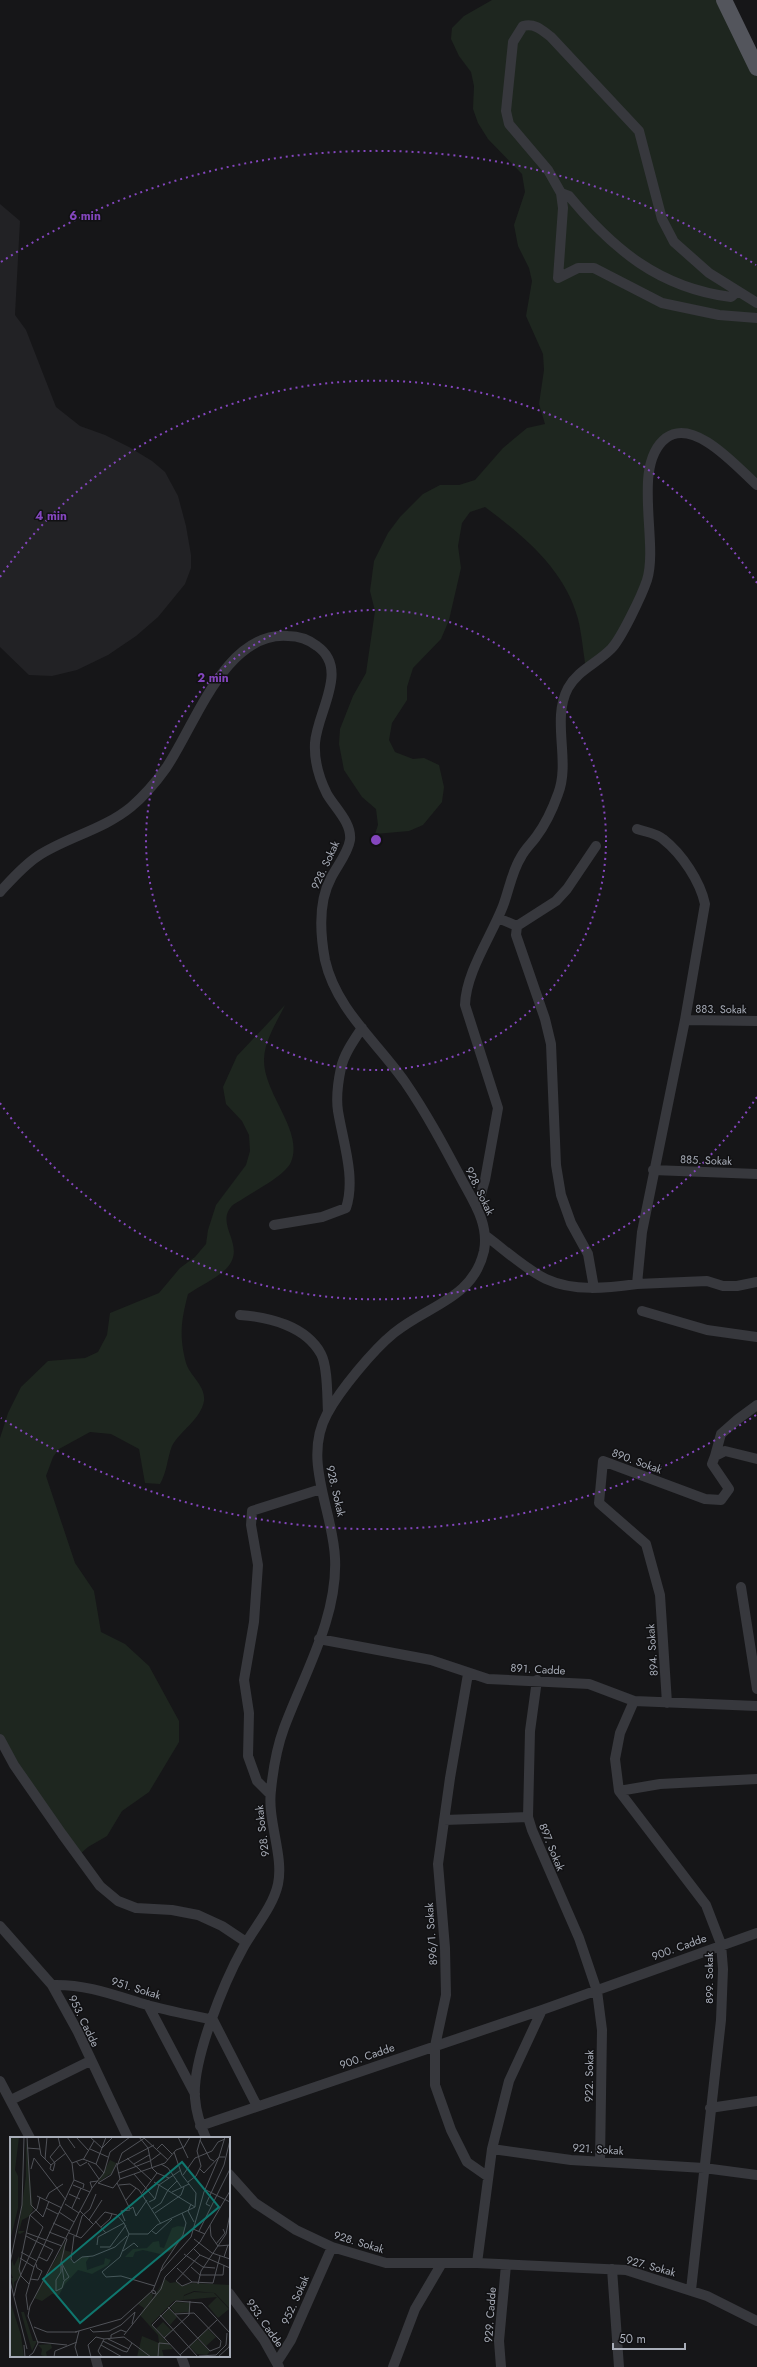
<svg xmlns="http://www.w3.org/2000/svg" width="757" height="2367" font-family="Jost,sans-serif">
	<rect width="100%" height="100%" fill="#161618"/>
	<!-- built -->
	<path fill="#222225" d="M0 204 20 221 15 315 26 330 56 407 80 426 105 435 129 447 152 461 165 472 178 496 186 526 191 555V568L185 584 158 617 136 636 108 655 77 670 52 676 29 675 0 647Z"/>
	<!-- green -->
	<path fill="#1e261f" d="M492 0H724L757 68V485L717 449 675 433 652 457 650 564 613 647 586 668C583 652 582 635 578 619 565 570 524 536 485 507L470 512 462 523 458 546 461 568 449 620 441 639 413 668 407 687V700L392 723 389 740 395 752 413 759 424 758 439 765 444 787 442 802 423 825 409 831 375 834 378 825 376 809 362 797 344 770 339 744 340 729 353 696 366 673 375 611 370 591 374 561 388 533 400 517 423 494 440 485H459L475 480 503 448 527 428 545 424 539 404 544 370 543 354 526 316 532 281 529 268 518 246 514 225 525 192 522 174 488 139 478 123 473 109 474 86 471 72 459 56 451 39 452 28 464 16Z
		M285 1005C277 1022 265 1039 264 1059 263 1094 304 1130 291 1162 285 1176 254 1191 241 1200 238 1202 233 1204 231 1207 215 1226 248 1246 226 1269 215 1279 200 1286 188 1294 181 1321 179 1336 186 1363 190 1376 206 1386 204 1401 201 1419 180 1431 172 1446 167 1459 167 1472 160 1484L145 1483 139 1449 111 1434 90 1432 59 1449 53 1457 46 1476 75 1563 94 1591 101 1632 125 1644 149 1666 179 1721V1742L149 1792 122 1811 107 1836 88 1847 78 1856 0 1739V1438L8 1413 21 1387 48 1361 85 1358 98 1352 107 1335 110 1313 159 1293 180 1268 195 1257 206 1244 208 1230 216 1205 246 1165 250 1151 249 1135 242 1121 226 1104 223 1087 237 1056Z"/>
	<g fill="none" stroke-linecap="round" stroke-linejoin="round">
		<!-- minor -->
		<path stroke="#37383d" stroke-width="10" d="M561 193 569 196C613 249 659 288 731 297L737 292
			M558 278 563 208 561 193 548 170 509 124 506 111 513 42 523 26C535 23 542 30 551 37L639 131 662 219 674 242 709 273 757 303
			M558 278 578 268H594L662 303 719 315 757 318
			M0 892C12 879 23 866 38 856 67 837 103 830 131 807 144 796 156 782 166 768 195 726 225 631 288 636 299 636 308 639 317 646 350 669 317 712 315 743 314 761 319 778 327 794 335 808 352 823 350 840 348 853 337 866 331 878 318 902 320 933 325 960 336 1009 377 1042 405 1082 427 1114 445 1148 463 1182 475 1204 489 1225 484 1251 473 1299 428 1305 394 1333 373 1350 340 1390 327 1414 302 1460 333 1510 335 1558 338 1617 304 1674 284 1728 277 1747 273 1770 271 1790 267 1820 284 1856 278 1884 273 1907 254 1928 243 1948 224 1982 192 2060 195 2098 196 2111 200 2125 206 2138
			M498 918 517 926
			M685 1020 757 1021
			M653 1170 757 1174
			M477 1208 485 1180 498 1108 465 1005C466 972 491 937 503 906 509 890 512 871 521 857 525 849 531 844 536 837 545 825 553 808 558 794 571 761 551 720 568 688 578 670 596 664 611 649 621 639 642 595 647 580 659 542 631 465 666 438 694 417 737 467 757 485
			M274 1225 322 1217 346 1208C356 1178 343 1142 338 1111 336 1098 338 1082 341 1068 344 1054 354 1040 362 1028
			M486 1236C505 1250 525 1269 546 1279 574 1292 607 1288 637 1284L642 1232 685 1020 705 904C700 881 682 854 663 839 656 833 646 832 637 829
			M637 1284 707 1281 723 1286H737L757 1282
			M594 1288 588 1254 571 1223 561 1195 556 1165 551 1044 545 1019 516 935 517 926 556 901 567 889 596 846
			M642 1311 707 1330 757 1337
			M240 1315C269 1317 306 1326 321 1354 328 1367 327 1397 328 1412
			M715 1456 721 1434 738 1419 757 1405
			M741 1587 757 1689
			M319 1639 431 1660 488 1679 589 1684 634 1701 757 1706
			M468 1674 450 1778 438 1864 445 1948 446 1995 435 2046V2085L451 2130 467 2162 487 2176
			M537 1680 530 1731 528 1817 532 1830 579 1938 597 1991 602 2030 600 2161
			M634 1701 620 1733 615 1759 619 1791 706 1905 721 1944 723 1969 721 2020 691 2290
			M667 1703 660 1595 646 1544 599 1503 603 1461 705 1499 721 1500 729 1489 712 1464 715 1456 725 1451 757 1459
			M0 1739 14 1765 62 1834 100 1886 118 1901 136 1908 172 1910 198 1915 222 1926 246 1942
			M619 1791 660 1784 757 1779
			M270 1794 257 1781 248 1756 249 1713 244 1680 254 1622 258 1565 251 1525 252 1511 321 1489
			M444 1820 528 1817
			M0 1926 52 1985 78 2032 128 2138
			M52 1985C87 1984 114 1995 147 2005 169 2011 191 2015 213 2020L257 2106
			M148 2005 195 2094
			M0 2081 30 2138
			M11 2100 90 2061
			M710 2108 757 2101
			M200 2126 542 2010 757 1933
			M492 2149 571 2160 704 2168 757 2175
			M229 2174 255 2203 296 2230 332 2247 386 2263H477L626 2270 707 2296 757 2321
			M477 2263 492 2149 509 2081 542 2010
			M612 2269 619 2367
			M229 2293 264 2340 279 2367
			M95 2356 98 2367
			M181 2356 185 2367
			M277 2362 291 2340 332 2247
			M393 2367 415 2309 442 2263
			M501 2367 499 2341 506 2265"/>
		<!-- primary -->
		<path stroke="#53555c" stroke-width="16" d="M724 0 757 68"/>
	</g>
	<!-- distance rings -->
	<g fill="none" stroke="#8446be" stroke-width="2" stroke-dasharray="2 4">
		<circle cx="376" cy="840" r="230"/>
		<path d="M757 1097A459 459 0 0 1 0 1103M0 577A459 459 0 0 1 757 583"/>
		<path d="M756 1415A689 689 0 0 1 1 1418M1 262A689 689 0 0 1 756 265"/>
	</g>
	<g text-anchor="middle" stroke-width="3" stroke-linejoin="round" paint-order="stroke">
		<!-- street labels -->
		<g font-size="11" fill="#a8adb8" stroke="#111113">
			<text transform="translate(325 865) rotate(-65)" y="4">928. Sokak</text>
			<text transform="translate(721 1009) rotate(1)" y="4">883. Sokak</text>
			<text transform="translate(706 1160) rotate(2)" y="4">885. Sokak</text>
			<text transform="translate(480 1191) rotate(64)" y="4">928. Sokak</text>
			<text transform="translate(637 1461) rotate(20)" y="4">890. Sokak</text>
			<text transform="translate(336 1491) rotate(77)" y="4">928. Sokak</text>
			<text transform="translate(652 1650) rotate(-94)" y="4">894. Sokak</text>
			<text transform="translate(538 1669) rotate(3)" y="4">891. Cadde</text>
			<text transform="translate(262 1831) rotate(-97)" y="4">928. Sokak</text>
			<text transform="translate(552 1847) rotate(68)" y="4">897. Sokak</text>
			<text transform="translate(431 1934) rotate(-94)" y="4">896/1. Sokak</text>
			<text transform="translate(679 1947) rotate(-20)" y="4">900. Cadde</text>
			<text transform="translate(709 1978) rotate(-90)" y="4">899. Sokak</text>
			<text transform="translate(136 1988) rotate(17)" y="4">951. Sokak</text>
			<text transform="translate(84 2021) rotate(64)" y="4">953. Cadde</text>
			<text transform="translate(367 2056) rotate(-19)" y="4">900. Cadde</text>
			<text transform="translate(589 2076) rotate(-89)" y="4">922. Sokak</text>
			<text transform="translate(598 2149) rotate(4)" y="4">921. Sokak</text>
			<text transform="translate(359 2242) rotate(17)" y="4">928. Sokak</text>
			<text transform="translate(651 2266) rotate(15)" y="4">927. Sokak</text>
			<text transform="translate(295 2300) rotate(-66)" y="4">952. Sokak</text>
			<text transform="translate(490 2315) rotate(-86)" y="4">929. Cadde</text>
			<text transform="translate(265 2323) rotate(55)" y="4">953. Cadde</text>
		</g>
	</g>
	<!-- overview -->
	<g transform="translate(10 2137)">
		<rect width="220" height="220" fill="#161618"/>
		<path d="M0 0H9L5 33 8 39V71L0 104ZM16 0 23 73 18 80 12 83 9 94H15L10 97 8 96 16 39ZM100 23 106 26 102 36 88 45ZM168 89 175 90 171 104 162 114 150 117 133 113 125 115 123 120H115L123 112 137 111 143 105 149 104 150 110 154 111 162 91ZM57 102 54 113 61 115V123L64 126 71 120 80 119 76 125 77 133 94 127 95 121 101 123 98 128 82 137 68 133 55 147 49 158 42 157 32 164 24 161ZM9 119 11 140 4 145V152L1 141H3L1 136 2 123 4 129ZM155 142 160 146 166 145 172 149 183 146 220 148V172L205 156 184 154 174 158 173 163 164 164 141 187 163 212 152 213 154 220H127L132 199 149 206 148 198 130 178 134 171 128 167 139 156 143 157 142 162ZM184 155 204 156 219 172 208 181 198 169 207 160 173 163 174 159ZM0 164 11 198 14 220H0ZM166 165 180 166V175L165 176 160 170ZM159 171 167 180 160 188 152 179ZM11 175H14L23 204H27L22 214ZM153 185 162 194 154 200 146 192ZM198 192 206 200 196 209 188 201ZM187 202 200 214 197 218 187 217 179 209ZM41 207 42 211 36 215 37 220 31 218 32 212 28 208Z" fill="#1e261f"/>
		<path fill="none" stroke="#505258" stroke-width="1" d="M17 0 21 68 33 80 39 64M28 0 31 18 41 28M57 0 65 11M66 0 78 13M80 0 92 11 103 0M129 0 138 11 142 31 147 36 159 41M168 0 178 21M134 1 158 23M190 3 200 22 204 24M17 11 30 12M80 12 98 20M147 12 152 7 162 17M117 21 141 43M35 22 37 0M73 23 84 4M66 24 70 29 77 25M62 26 73 22 86 27 96 0M78 26 89 42M86 27 94 36M108 27 144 8M124 27 139 18M151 27 158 31 172 51M41 28 40 32 43 34 45 26 40 20 50 8M41 28 56 16M21 32 24 21 56 63M190 32 194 36 209 20 215 0M109 36 140 24 151 16M124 37 145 62M173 38 185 21 202 14 208 5 215 2M110 42 155 26 166 13 174 10 180 0M110 42 107 29 112 16 136 0M64 43 74 47 73 51M144 45 185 70M178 45 186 39 191 29 187 14 191 0M88 46 101 38 107 26M88 46 103 51 110 42M107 46 120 72 123 70 126 79 137 63M63 48 80 55M109 48 120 47 129 53 151 87M82 51 80 45 88 44M196 53 220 65M162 55 179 47M132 56 147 36M59 57 70 62M27 59 52 71M36 62 39 56 53 47M116 63 126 51M139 65 145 62 149 48 171 33M55 67 69 76M181 67 178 74 184 85M200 69 196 67 214 28 220 3M36 71 48 77M62 71 71 51M142 72 151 66 158 53 167 44M70 74 83 87M49 75 64 85M145 76 171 58 174 50M20 78 27 72 30 60M79 83 92 63M85 84 96 96M115 84 111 74 120 73M43 86 60 94M200 88 201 99 208 109 220 108M91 90 100 82 102 77M183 92 195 97M142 94 146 97 162 82M189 94 220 32M39 95 57 102 55 108 53 117 51 125V135L46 143V154L52 151 54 144 59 140 51 125M17 96 52 109M59 96 71 101 95 75 107 78 114 86M16 99 43 113 37 124 29 120M64 99 61 122 64 126 72 120 83 119 105 110 117 99M66 100 72 79 80 72 86 57M184 102 202 116 220 122M206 107 215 96 213 92M87 108 88 100 114 86 119 97M90 110H100L116 88M184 112 190 118 220 131M113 114 124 106 128 110M11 115 27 124M174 117 193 130 205 131M190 118 166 144 172 149 182 145 203 146 210 119M214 120 218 108M10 121 24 130M0 126 12 68 14 0M52 129 54 143M181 130 190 138H213L214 128M167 131 182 145M151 134 181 100 194 55 209 20H215M20 142 28 143 32 134 27 131 26 127M0 144 17 212M19 147 11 139 9 132 20 78M188 147 191 134 216 97 220 77M145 149 111 139 96 140 92 135 110 120 119 97H138L147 88 185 70 186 56 172 38 164 15M142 153 145 154 146 157 142 156ZM143 153 153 128 173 98 176 86 172 76M4 159 7 146 33 90 20 78M158 170 200 214 210 210M18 173 16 158 24 130 64 43 62 26 50 8 48 0M165 177 184 176 211 204 210 210M150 178 187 219M24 190 37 195H67M80 192 83 195 99 194 111 188 125 175 122 187M65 195 111 182 142 154M114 198 151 152 155 140 190 105 220 54M114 200 141 220M101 201V198L111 193 116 195M154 201 179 178 180 164M98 202 119 212M93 204 113 214M28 205 57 208M14 208 15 220M91 208 112 220M113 214 117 215 122 206M170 218 207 183M19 219 23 216 28 206 18 179 20 169 82 51 94 36 100 15 120 0M189 219 206 218 216 208 217 196M44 220 45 214 67 205M68 220 65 210 69 194M81 220 78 208 86 200 94 202M92 220 88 214 94 202 114 200M148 220 149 206 160 207M172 220 142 188 166 164 192 166 219 195M208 220 219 210 220 202"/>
		<path fill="#0f766e" fill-opacity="0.15" stroke="#0f766e" stroke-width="2" d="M172 25 209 70 70 186 33 142Z"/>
		<rect width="220" height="220" fill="none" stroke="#a8adb8" stroke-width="2"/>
	</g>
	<circle cx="376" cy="840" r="6" fill="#8446be" stroke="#111113" stroke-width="2"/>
	<g font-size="12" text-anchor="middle" font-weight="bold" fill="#8446be" stroke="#111113" stroke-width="3" stroke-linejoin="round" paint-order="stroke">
		<text x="85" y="220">6 min</text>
		<text x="51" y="520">4 min</text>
		<text x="213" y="682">2 min</text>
	</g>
	<!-- scale -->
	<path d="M613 2343v6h72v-6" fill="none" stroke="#a8adb8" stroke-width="2"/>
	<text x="619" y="2343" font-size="12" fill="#a8adb8" stroke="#111113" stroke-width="3" paint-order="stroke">50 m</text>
</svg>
